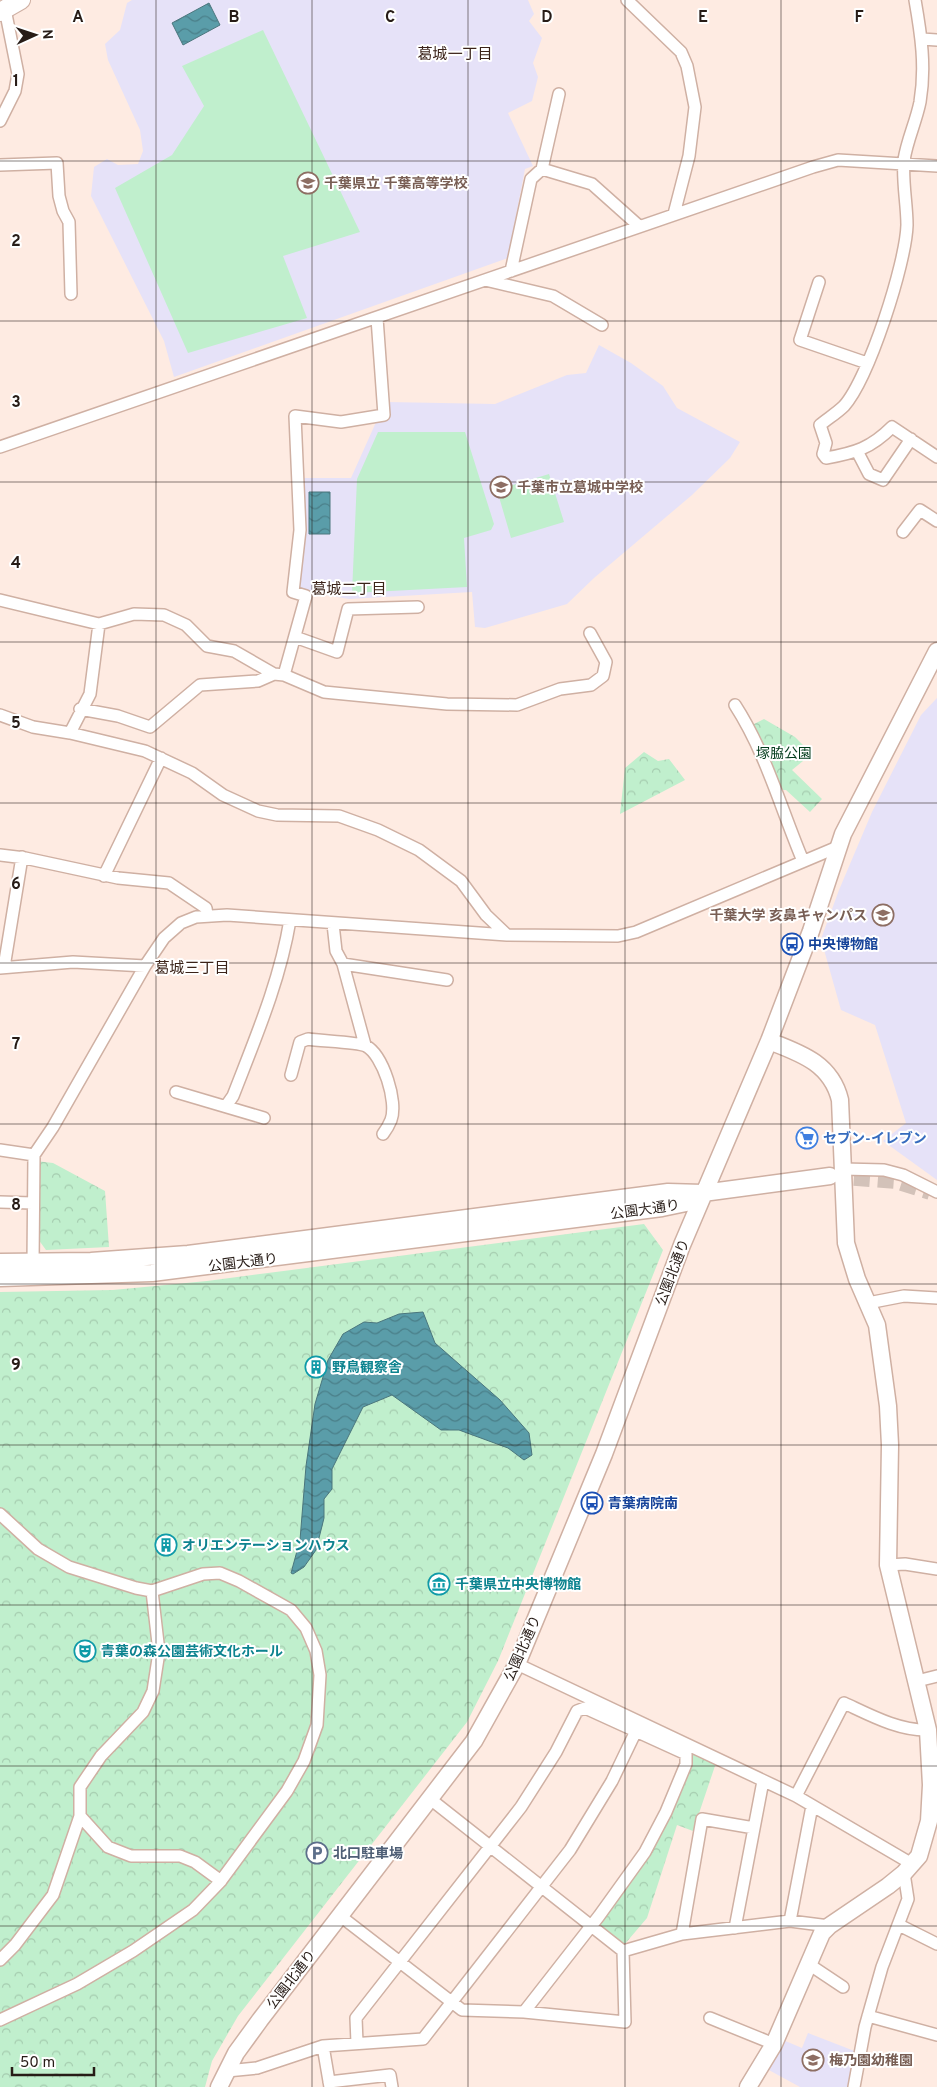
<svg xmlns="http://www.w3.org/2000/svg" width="937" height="2087" font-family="Overpass,'Noto Sans JP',sans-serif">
	<defs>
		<pattern id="park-crowns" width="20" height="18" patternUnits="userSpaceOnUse" patternTransform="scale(1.25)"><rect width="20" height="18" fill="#c0efcd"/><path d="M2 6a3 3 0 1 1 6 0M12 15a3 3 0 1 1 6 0" fill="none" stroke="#a5ccaf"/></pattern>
		<pattern id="water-waves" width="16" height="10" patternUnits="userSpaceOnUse" patternTransform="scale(1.25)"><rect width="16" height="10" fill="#5a9da9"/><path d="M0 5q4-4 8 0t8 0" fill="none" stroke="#4a7f89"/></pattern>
	</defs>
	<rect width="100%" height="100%" fill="#feebe2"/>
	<!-- education -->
	<path fill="#e6e2f8" d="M132 0H528L534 14 529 21 542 38 533 63 538 77 532 101 508 113 533 166 525 169 508 258 174 377 164 341 91 196 94 167 107 159 118 165 138 164 143 151 140 130 108 60 105 44 120 30 127 3Z
		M599 345 631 363 663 386 677 408 740 442 730 458 692 495 594 578 567 604 485 628 475 627 472 592 349 599 296 590 301 478H351L377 420H387V402L495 404 567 375 586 373Z
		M937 698V1180L883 1141 906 1123 875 1025 841 1010 821 939 839 890 872 812 921 715Z
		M808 2033 857 2052 847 2087H800L767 2069 783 2040 802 2048Z"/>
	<!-- green -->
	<path fill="#c0efcd" d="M263 30 360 232 283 256 307 318 188 353 115 188 172 155 204 106 182 66Z
		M378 432H465L494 524 491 530 464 538 467 587 352 593 357 479Z
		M549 474 564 522 511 538 497 490Z"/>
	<!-- park -->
	<path fill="url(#park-crowns)" d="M764 719 795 737 806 748 803 761 792 770 822 799 810 812 786 790H777L750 726Z
		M644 752 658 761 669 759 685 780 620 814 625 768Z
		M36 1161 53 1163 105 1191 109 1247 46 1250 38 1239Z
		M644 1224 663 1250 498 1661 467 1722 238 2016 212 2061 205 2087H0V1292L113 1290 207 1281Z
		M694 1750 717 1760 693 1831 677 1825 647 1918 624 1945 597 1923 669 1814Z"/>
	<!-- water -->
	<path fill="url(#water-waves)" stroke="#4b767d" d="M209 3 220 25 183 45 172 23Z
		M309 492H330V534H309Z
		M423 1312 435 1343 500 1400 529 1433 532 1455 524 1460 508 1448 459 1430H441L392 1395 363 1407 332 1469V1489L324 1499V1518L316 1550 304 1567 293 1574 291 1573 300 1540 306 1466 315 1404 328 1360 343 1334 364 1322 377 1323 399 1314Z"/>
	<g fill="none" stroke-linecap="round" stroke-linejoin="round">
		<!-- secondary-tunnel -->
		<path stroke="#d3c2b9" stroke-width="16" stroke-dasharray="16 8" stroke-linecap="butt" d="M830 1176 896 1181 930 1192"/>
		<!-- street casing -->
		<g stroke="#cfb0a3" stroke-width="14">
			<path id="street" d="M627 0 681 52 687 66 695 107 689 156 674 214
				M915 0C921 34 926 67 920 102 916 122 907 140 904 160 902 181 907 204 907 225 906 263 869 378 844 406 837 413 827 419 820 425L826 443 823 454 826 458C855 453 871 448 892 427L937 457
				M922 39 937 40
				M559 94 542 169 592 184 639 226
				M0 121 15 91 18 74 5 9
				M0 165 57 163 59 196 63 211 69 222 71 294
				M511 271 531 179 542 169
				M485 280 553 296 602 325
				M819 282 800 340 867 363
				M0 447 813 167 838 160 937 166
				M857 451 869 474 883 480 911 439
				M903 532 920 510 937 521
				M0 600 99 624 134 614 164 615 186 625 207 646 234 651 274 674 284 675 324 692 334 693 447 704 517 705 560 689 591 685 603 676 606 662 590 633
				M99 624 90 694 70 733 145 751 192 773 223 795 258 811 277 815 339 816 378 830 419 850 461 881 486 915 507 935
				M295 637 337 652 348 609 418 607
				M284 675 306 596 293 592 300 530 295 416 341 422 384 415 377 318
				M735 705C766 753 781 809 803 861
				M80 709 118 716 150 727 200 685 258 681 274 674
				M0 715 33 727 70 733
				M0 855 25 858 118 878 169 883 206 908 207 915
				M104 876 161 758
				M333 924 336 951 343 964 365 1045
				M343 964 447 980
				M4 967 22 857
				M0 968 73 962 145 966
				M291 1075 300 1042 308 1039C319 1041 358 1042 366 1046 383 1055 398 1102 391 1120 389 1125 386 1130 383 1134
				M176 1092 264 1118
				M226 1106 233 1096C255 1039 280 981 290 920
				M0 1150 34 1155
				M843 1169 884 1170 903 1175 937 1192
				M0 1202 32 1203
				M33 1263 34 1155 53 1127 145 966 164 938 181 923 196 917 227 915 507 935 618 936 636 932 840 846
				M868 1303 904 1296 937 1298
				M0 1514 38 1549 69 1567 136 1588 152 1591 203 1574 220 1573 239 1581 291 1610 306 1628 316 1651 320 1675 317 1725 304 1761 287 1791 220 1882 193 1910 133 1951 77 1984 0 2020
				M888 1565 905 1564 937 1569
				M517 1664 796 1796 912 1864
				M917 1681 937 1676
				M796 1796 844 1703C870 1715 899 1731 928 1730
				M80 1816 108 1847 131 1856H180L195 1862 221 1881
				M339 1915 462 2010 524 2012 625 2022 623 1951 429 1798
				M790 1921 812 1806
				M899 1925 937 1944
				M735 1928 763 1781
				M682 1934 702 1819 754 1828
				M623 1951 682 1934 790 1921 829 1926
				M0 1960 15 1945 53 1895 80 1816V1787L101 1756 143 1712 153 1691 159 1652 152 1591
				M807 1963 843 1987
				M868 2016 937 2035
				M710 2018 774 2044
				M357 2043 356 2018 521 1807 556 1752 577 1711 585 1708 686 1754V1764L666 1812 645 1852 599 1916 524 2012
				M323 2046 330 2087
				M227 2071 257 2068 323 2046 423 2039 570 1850 612 1781 636 1731
				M329 2082 390 2075 392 2087
				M854 2087 865 2027 882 1967 908 1899 904 1873"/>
		</g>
		<!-- secondary casing -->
		<g stroke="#cfb0a3" stroke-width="19">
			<path id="secondary" d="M0 1262 91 1261 188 1254 668 1192 703 1193 830 1176
				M0 1278 152 1273 662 1208 686 1203 701 1194
				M219 2087 236 2053 260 2020 474 1741 517 1664 604 1454 682 1245 769 1041 811 931 843 834 937 651
				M748 2087 774 2044 822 1933 829 1926 888 1886 904 1873 919 1856 929 1821 931 1785 928 1730 888 1565 890 1445 888 1406 877 1325 857 1279 846 1243 840 1100C831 1063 800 1053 769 1041"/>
		</g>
		<!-- primary casing -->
		<g stroke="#cfb0a3" stroke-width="20">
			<path id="primary" d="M0 12 21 0"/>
		</g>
		<!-- street -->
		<use href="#street" stroke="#fff" stroke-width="11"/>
		<!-- secondary -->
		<use href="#secondary" stroke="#fff" stroke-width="16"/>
		<!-- primary -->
		<use href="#primary" stroke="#fff" stroke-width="18"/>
	</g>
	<!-- grid -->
	<path fill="none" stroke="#271c17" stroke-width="1" stroke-opacity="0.55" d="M156 0V2087M312 0V2087M468 0V2087M625 0V2087M781 0V2087M0 161H937M0 321H937M0 482H937M0 642H937M0 803H937M0 963H937M0 1124H937M0 1284H937M0 1445H937M0 1605H937M0 1766H937M0 1926H937"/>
	<!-- icons -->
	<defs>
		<g id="school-ring" transform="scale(1.125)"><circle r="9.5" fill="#fff" stroke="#8d6e63" stroke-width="1.5"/><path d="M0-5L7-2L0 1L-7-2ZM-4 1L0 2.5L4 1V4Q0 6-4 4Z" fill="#8d6e63"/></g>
		<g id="university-ring" transform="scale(1.125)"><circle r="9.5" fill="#fff" stroke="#8d6e63" stroke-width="1.5"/><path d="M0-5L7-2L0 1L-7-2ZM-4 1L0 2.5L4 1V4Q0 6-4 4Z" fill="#8d6e63"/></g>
		<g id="bus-ring" transform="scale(1.125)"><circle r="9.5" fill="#fff" stroke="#1a4fb4" stroke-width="1.5"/><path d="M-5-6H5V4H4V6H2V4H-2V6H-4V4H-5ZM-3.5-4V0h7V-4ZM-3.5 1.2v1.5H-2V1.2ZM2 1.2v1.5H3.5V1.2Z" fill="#1a4fb4"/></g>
		<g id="supermarket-ring" transform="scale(1.125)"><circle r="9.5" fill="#fff" stroke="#3f7fe0" stroke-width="1.5"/><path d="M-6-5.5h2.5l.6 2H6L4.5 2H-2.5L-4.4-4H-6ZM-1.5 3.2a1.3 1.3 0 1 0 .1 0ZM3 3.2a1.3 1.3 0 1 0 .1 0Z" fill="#3f7fe0"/></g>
		<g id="building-ring" transform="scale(1.125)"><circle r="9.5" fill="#fff" stroke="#0f9aa8" stroke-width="1.5"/><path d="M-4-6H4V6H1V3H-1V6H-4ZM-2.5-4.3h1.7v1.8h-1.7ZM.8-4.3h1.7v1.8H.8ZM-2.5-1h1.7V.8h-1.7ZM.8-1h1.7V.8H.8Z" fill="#0f9aa8"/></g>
		<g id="museum-ring" transform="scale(1.125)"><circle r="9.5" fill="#fff" stroke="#0f9aa8" stroke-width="1.5"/><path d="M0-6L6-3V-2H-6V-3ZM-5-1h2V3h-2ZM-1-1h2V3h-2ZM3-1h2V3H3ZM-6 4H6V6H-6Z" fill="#0f9aa8"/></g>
		<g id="theatre-ring" transform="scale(1.125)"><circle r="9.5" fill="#fff" stroke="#0f9aa8" stroke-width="1.5"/><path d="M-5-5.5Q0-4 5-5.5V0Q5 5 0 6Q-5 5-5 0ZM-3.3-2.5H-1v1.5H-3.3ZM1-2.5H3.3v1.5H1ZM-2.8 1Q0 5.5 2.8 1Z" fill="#0f9aa8"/></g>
		<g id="parking-ring" transform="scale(1.125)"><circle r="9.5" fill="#fff" stroke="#5c6f8a" stroke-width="1.5"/><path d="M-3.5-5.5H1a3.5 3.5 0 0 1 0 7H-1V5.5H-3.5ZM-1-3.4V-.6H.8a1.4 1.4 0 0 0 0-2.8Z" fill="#5c6f8a"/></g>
	</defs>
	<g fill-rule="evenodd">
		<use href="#school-ring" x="308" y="183"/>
		<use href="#school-ring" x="501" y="487"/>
		<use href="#university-ring" x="883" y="915"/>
		<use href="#bus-ring" x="792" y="944"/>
		<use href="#supermarket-ring" x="807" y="1138"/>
		<use href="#building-ring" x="316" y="1367"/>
		<use href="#bus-ring" x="592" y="1503"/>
		<use href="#building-ring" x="166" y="1545"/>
		<use href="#museum-ring" x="439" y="1584"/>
		<use href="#theatre-ring" x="85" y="1651"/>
		<use href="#parking-ring" x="317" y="1853"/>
		<use href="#school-ring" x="813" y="2060"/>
	</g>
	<g text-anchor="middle" stroke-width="4" stroke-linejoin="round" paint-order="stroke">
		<!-- education labels -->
		<g font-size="14" font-weight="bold" fill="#785e54" stroke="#fff" text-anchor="start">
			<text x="324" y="188">千葉県立 千葉高等学校</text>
			<text x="517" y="492">千葉市立葛城中学校</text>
			<text x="867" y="920" text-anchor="end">千葉大学 亥鼻キャンパス</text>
			<text x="829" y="2065">梅乃園幼稚園</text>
		</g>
		<!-- park labels -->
		<g font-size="14" fill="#003a1a" stroke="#fff">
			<text x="784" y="758">塚脇公園</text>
		</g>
		<!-- transit labels -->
		<g font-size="14" font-weight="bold" fill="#164399" stroke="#fff" text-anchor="start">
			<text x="808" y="949">中央博物館</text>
			<text x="608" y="1508">青葉病院南</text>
		</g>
		<!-- shop labels -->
		<g font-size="14" font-weight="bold" fill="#366cbe" stroke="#fff" text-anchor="start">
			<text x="823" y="1143">セブン-イレブン</text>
		</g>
		<!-- street labels -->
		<g font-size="14" fill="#271c17" stroke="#fff">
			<text transform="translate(645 1209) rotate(-8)" y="5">公園大通り</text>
			<text transform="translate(243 1262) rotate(-7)" y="5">公園大通り</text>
			<text transform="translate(672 1272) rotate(-69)" y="5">公園北通り</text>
			<text transform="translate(522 1648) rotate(-66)" y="5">公園北通り</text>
			<text transform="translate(291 1979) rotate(-52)" y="5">公園北通り</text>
		</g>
		<!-- culture labels -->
		<g font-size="14" font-weight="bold" fill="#0d838f" stroke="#fff" text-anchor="start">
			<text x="332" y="1372">野鳥観察舎</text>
			<text x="182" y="1550">オリエンテーションハウス</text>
			<text x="455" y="1589">千葉県立中央博物館</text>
			<text x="101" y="1656">青葉の森公園芸術文化ホール</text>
		</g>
		<!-- service labels -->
		<g font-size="14" font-weight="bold" fill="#4e5e75" stroke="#fff" text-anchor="start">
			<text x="333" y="1858">北口駐車場</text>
		</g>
		<!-- neighbourhood labels -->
		<g font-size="15" fill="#3b2319" stroke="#fff">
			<text x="455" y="59">葛城一丁目</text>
			<text x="349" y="594">葛城二丁目</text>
			<text x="192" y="973">葛城三丁目</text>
		</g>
	</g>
	<g font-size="16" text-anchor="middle" font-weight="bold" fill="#271c17" stroke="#fff" stroke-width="4" stroke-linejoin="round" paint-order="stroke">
		<text x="78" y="22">A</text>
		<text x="234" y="22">B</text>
		<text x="390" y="22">C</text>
		<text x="547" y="22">D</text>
		<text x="703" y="22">E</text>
		<text x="859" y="22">F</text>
		<text x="16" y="86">1</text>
		<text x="16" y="246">2</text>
		<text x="16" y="407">3</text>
		<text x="16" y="568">4</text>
		<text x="16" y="728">5</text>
		<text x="16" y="889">6</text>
		<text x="16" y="1049">7</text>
		<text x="16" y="1210">8</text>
		<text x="16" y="1370">9</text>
	</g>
	<!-- north arrow -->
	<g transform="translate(35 35) rotate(87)" stroke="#ffffff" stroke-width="4" paint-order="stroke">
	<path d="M0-4L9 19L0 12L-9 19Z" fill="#271c17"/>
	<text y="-8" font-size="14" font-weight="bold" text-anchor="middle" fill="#271c17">N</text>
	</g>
	<!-- scale -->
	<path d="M12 2067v8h82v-8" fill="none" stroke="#271c17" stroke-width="2.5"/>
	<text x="20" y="2067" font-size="15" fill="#271c17" stroke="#ffffff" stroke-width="4" paint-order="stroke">50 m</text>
</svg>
